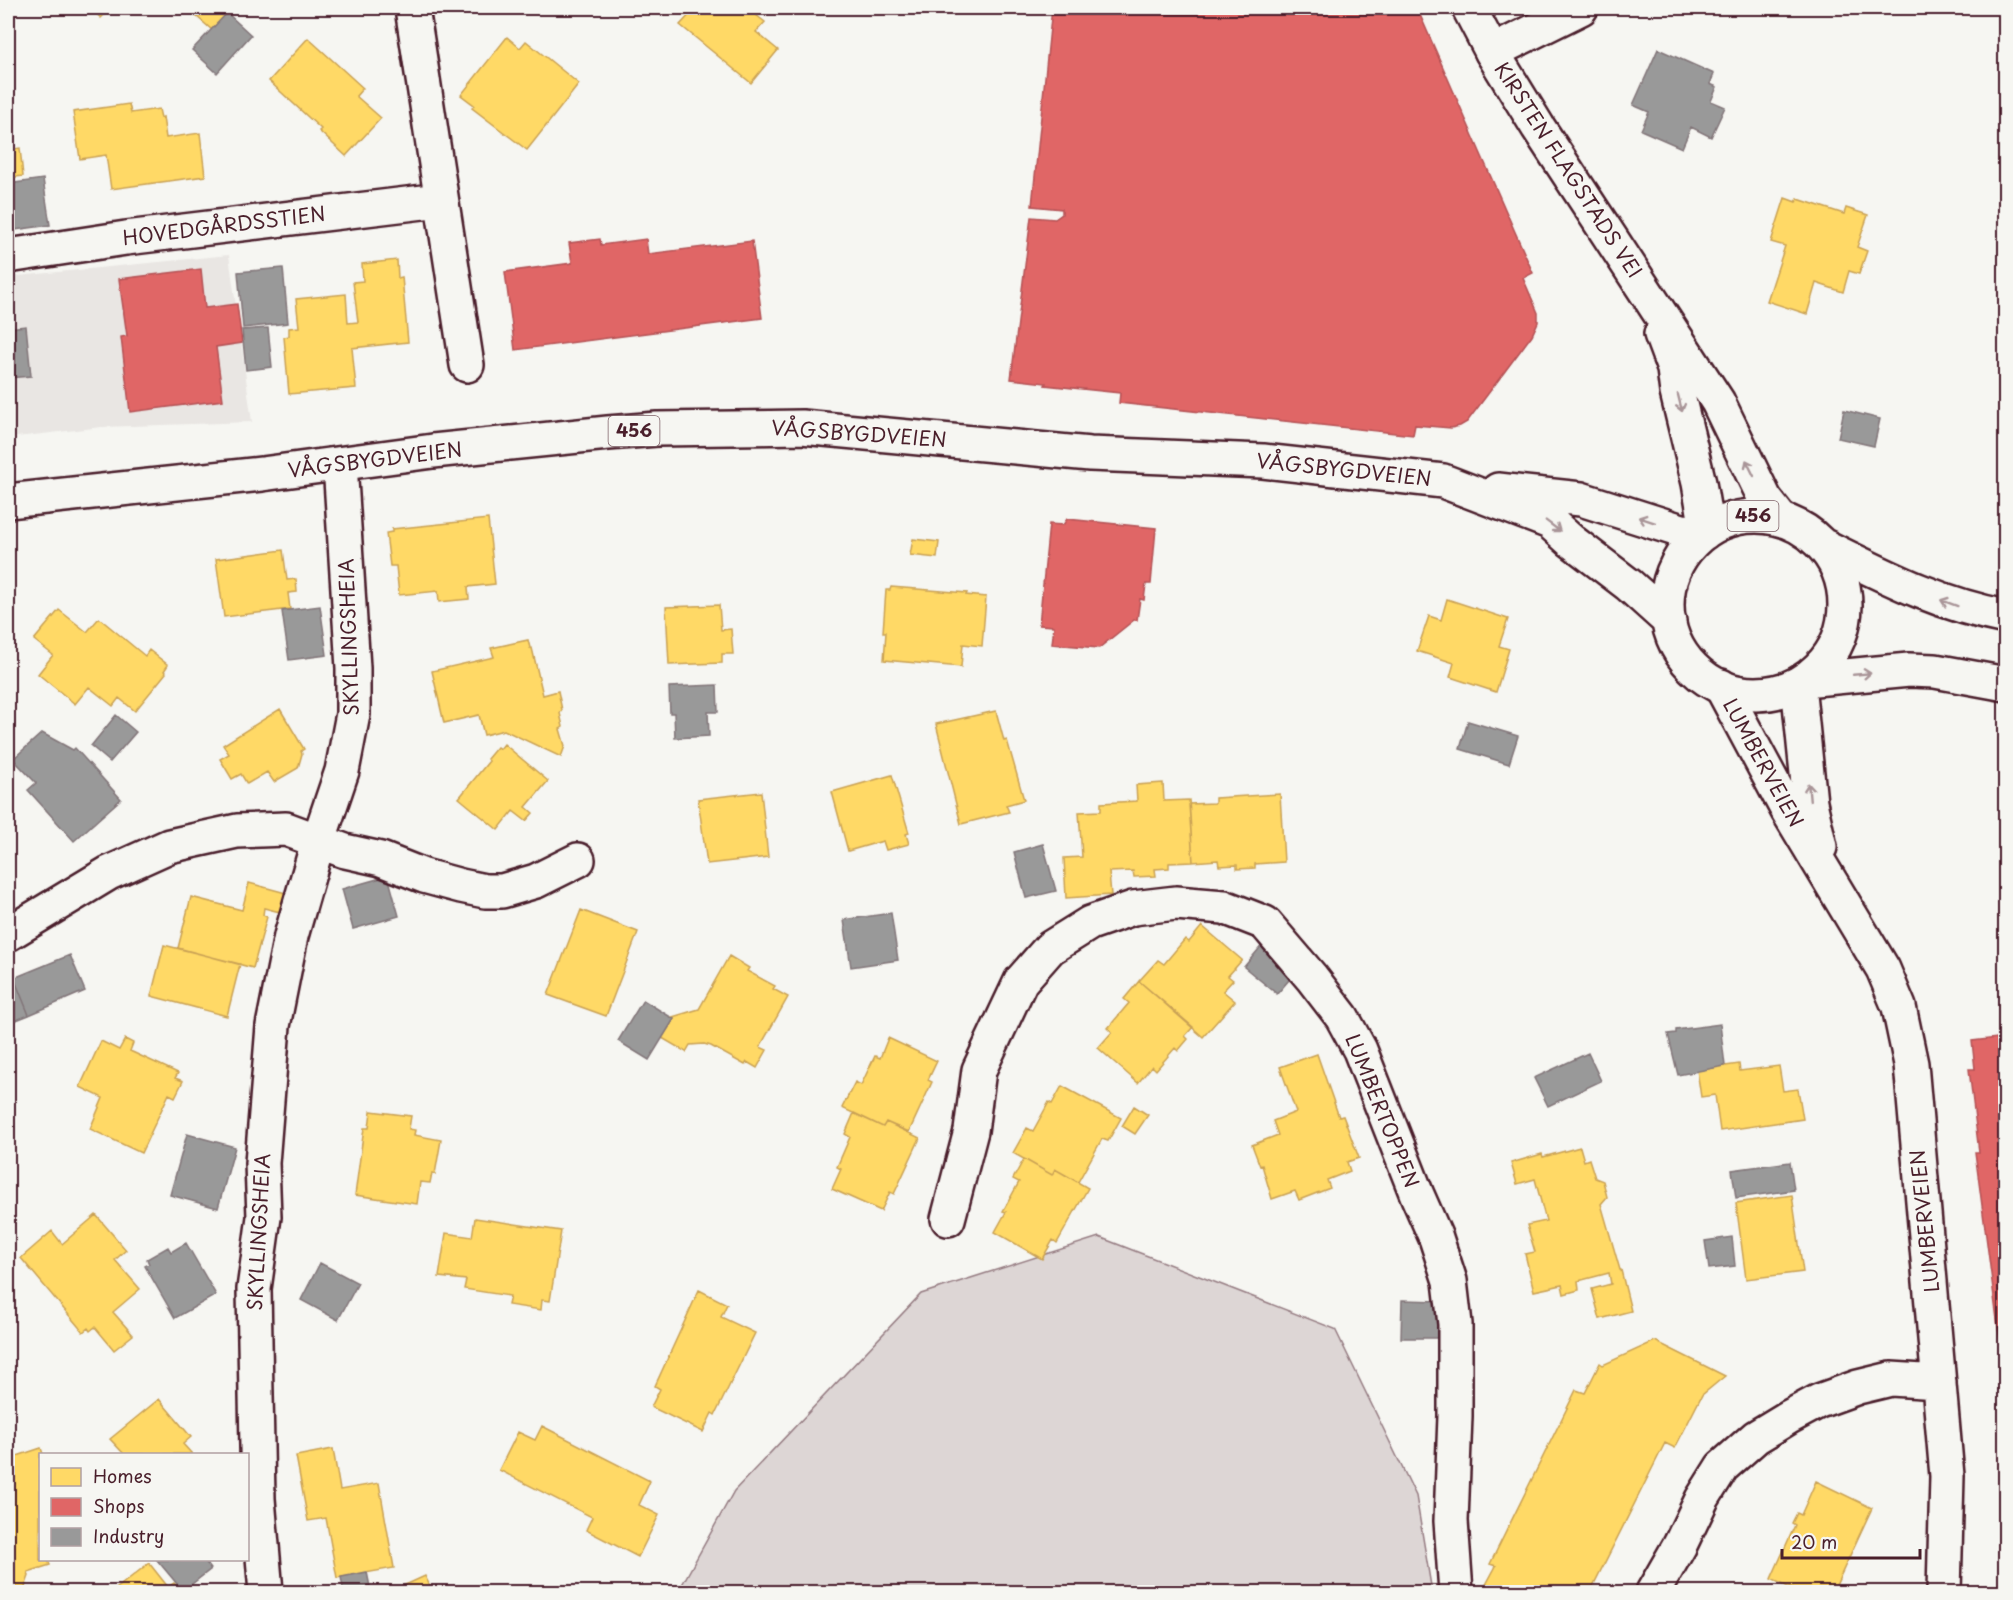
<svg xmlns="http://www.w3.org/2000/svg" width="2013" height="1600" font-family="'Playpen Sans',sans-serif">
	<rect width="100%" height="100%" fill="#f6f6f2"/>
	<filter id="ink" filterUnits="userSpaceOnUse"><feTurbulence type="fractalNoise" baseFrequency=".0167" numOctaves="2"/><feDisplacementMap in="SourceGraphic" scale="12" xChannelSelector="R" yChannelSelector="G"/><feConvolveMatrix kernelMatrix="1 2 1 2 8 2 1 2 1" color-interpolation-filters="sRGB"/></filter>
	<g filter="url(#ink)">
		<!-- built -->
		<path fill="#e9e6e3" d="M229 255 252 422 102 427 8 438V277Z"/>
		<!-- green -->
		<path fill="#ddd6d5" stroke="#947a80" stroke-width="1.5" d="M1099 1237 1335 1329 1416 1496 1432 1592H678L734 1491 921 1294Z"/>
		<!-- homes -->
		<path fill="#ffd966" stroke="#c9a154" stroke-width="1.5" d="M90 8H111L101 18Z
			M187 8H233L212 30Z
			M691 8H747L765 22 756 32 778 50 751 83 680 25 694 10Z
			M507 37 520 48 526 41 579 84 527 150 472 108 474 105 461 95Z
			M308 38 363 88 356 96 381 118 346 156 319 131 321 129 269 81Z
			M129 104 131 113 159 109 161 118 163 117 166 138 200 133 205 176 111 189 106 155 80 159 73 112Z
			M20 148 23 176 8 178V150Z
			M1785 198 1796 202 1798 199 1844 214 1846 208 1868 215 1857 247 1867 251 1859 274 1849 271 1843 292 1816 283 1807 314 1767 301 1785 246 1771 242Z
			M397 260 398 278 402 277 408 342 352 348 356 388 289 394 284 337 289 336V328L299 327 296 299 346 294 348 323 358 322 353 282 363 281 362 264Z
			M488 519 495 584 468 587 469 599 439 602 438 591 399 595 396 566H390L386 533 392 532V529Z
			M913 539 939 542 937 558 910 555Z
			M283 550 287 580 296 579 297 592 288 593 290 609 224 617 216 559Z
			M891 587 967 593 966 595 986 597 982 646 963 644 961 667 884 660 886 632H883L886 590H890Z
			M1447 599 1508 619 1499 646 1509 649 1496 692 1450 677 1454 663 1417 651 1429 616 1441 620Z
			M719 605 721 630 731 629 733 654H722V663L669 665 666 607Z
			M59 610 87 632 99 618 145 656 149 650 168 665 164 671 166 673 135 711 119 698 113 706 89 687 75 704 38 674 53 655 34 640Z
			M528 640 530 648H532L543 695 558 691 562 710 560 713 563 727 560 729 565 746 561 757 504 730 484 735 479 715 444 723 432 671 494 657 491 648Z
			M280 709 304 749 301 751 302 754 298 768 274 782 267 772 247 784 241 774 232 779 220 759 229 754 223 745Z
			M996 711 1004 741 1007 740 1024 800 1006 805 1009 812 961 824 936 724Z
			M504 744 548 781 526 807 533 813 526 821 513 811 498 830 459 798 489 761 487 759 497 747 500 749Z
			M892 775 909 833 906 834 909 844 886 850 883 841 848 851 832 792Z
			M1163 783 1164 801 1189 800 1193 862 1169 863V868L1155 869 1156 876 1134 877 1133 871 1109 872 1111 895 1066 898 1064 858 1082 857 1079 812 1101 811V803L1137 801 1136 785Z
			M761 792 768 857 707 864 698 799Z
			M1280 794 1284 862 1255 864V868L1237 869V865L1219 866 1218 860 1193 862 1189 804 1215 803V798Z
			M249 883 286 893 280 912 264 908 263 915 267 917 253 968 178 948 191 897 242 910Z
			M581 910 638 932 606 1016 548 995Z
			M1202 926 1242 960 1228 976 1233 980 1223 991 1235 1001 1203 1037 1139 981 1158 960 1164 964 1185 939 1189 942Z
			M164 945 240 964 227 1016 151 996Z
			M729 956 749 968 747 971 775 986 773 989 788 997 760 1047 767 1050 757 1068 747 1062 745 1065 711 1046 704 1044 690 1045 686 1052 662 1038 674 1019 672 1017 699 1009Z
			M1139 981 1193 1027 1185 1036 1188 1039 1178 1051 1175 1048 1156 1070 1152 1066 1138 1083 1098 1048 1112 1032 1108 1028 1129 1003 1124 999Z
			M888 1038 937 1061 928 1080 932 1082 909 1132 886 1122 883 1127 842 1108 855 1082 861 1085 875 1056 880 1058Z
			M125 1039 133 1043 130 1051 178 1073 175 1078 183 1081 175 1097 169 1094 141 1153 90 1129 103 1098 80 1087 101 1041 119 1050Z
			M1317 1054 1339 1117 1343 1116 1359 1158 1347 1162 1350 1171 1327 1180 1330 1188 1299 1200 1295 1191 1272 1199 1262 1165 1260 1166 1252 1145 1278 1135 1273 1121 1296 1112 1280 1067Z
			M1739 1064 1740 1071 1779 1066 1783 1091 1798 1089 1803 1119 1720 1131 1715 1095 1701 1097 1697 1070Z
			M1062 1086 1121 1118 1108 1141 1102 1139 1078 1182 1055 1169 1052 1175 1013 1153 1027 1128 1033 1131 1049 1102 1052 1104Z
			M1134 1106 1148 1115 1135 1134 1122 1126Z
			M371 1111 411 1116 409 1129 415 1130 414 1135 441 1140 435 1174 432 1173 430 1183 420 1182 417 1204 355 1195 364 1128H369Z
			M854 1113 883 1127 886 1122 920 1138 894 1194 890 1192 881 1211 832 1189 841 1169 837 1167 850 1137 845 1134Z
			M1580 1147 1584 1161 1589 1159 1595 1178 1603 1181 1607 1197 1601 1204 1620 1270H1621L1631 1311 1600 1319 1592 1289 1611 1284 1609 1273 1578 1281 1579 1290 1564 1294 1562 1285 1534 1291 1525 1254 1535 1252 1527 1225 1546 1221 1535 1179 1517 1184 1511 1163 1542 1154 1543 1157Z
			M1024 1159 1052 1175 1055 1169 1088 1188 1057 1243 1053 1240 1042 1259 995 1232 1006 1212 1003 1211 1019 1182 1013 1179Z
			M1792 1195 1803 1272 1746 1279 1736 1203Z
			M96 1215 126 1250 115 1260 140 1289 113 1312 133 1335 114 1350 95 1327 90 1331 88 1328 83 1332 21 1258 52 1231 62 1244Z
			M475 1218 561 1231 550 1301 542 1300 541 1310 508 1305 510 1296 464 1289 466 1280 439 1277 446 1233 472 1237Z
			M699 1290 727 1304 721 1317 755 1333 715 1415 712 1413 703 1432 651 1407 660 1389 655 1386Z
			M1655 1341 1725 1376 1702 1395 1675 1448 1665 1443 1590 1592H1482L1496 1566 1490 1564 1576 1390 1585 1393 1600 1363 1603 1365Z
			M159 1399 191 1437 183 1444 192 1454H124L110 1439Z
			M542 1426 650 1481 639 1505 659 1515 638 1557 586 1530 592 1517 499 1470 518 1432 535 1440Z
			M41 1448 43 1454H40V1560H48L50 1565 28 1572 29 1576 24 1590 20 1592H8V1459Z
			M333 1449 340 1490 379 1483 394 1568 337 1578 326 1518 308 1521 296 1456Z
			M1816 1481 1872 1508 1833 1592H1799L1771 1579 1795 1525 1792 1523 1797 1513 1801 1515Z
			M149 1563 168 1587 174 1583 182 1592H112Z
			M425 1576 433 1592H390Z"/>
		<!-- shops -->
		<path fill="#e06666" stroke="#b35154" stroke-width="1.5" d="M1052 8H1417L1533 273 1523 278 1538 313V322L1532 335 1467 422 1460 426 1451 428 1415 425 1413 435 1119 403 1120 393 1045 385 1046 383 1011 379 1031 217 1055 219 1062 214V209L1032 206Z
			M600 239 601 245 646 239 648 254 752 241 762 318 515 350 505 272 572 263 569 243Z
			M201 269 205 308 237 304 242 343 216 347 223 400 130 412 121 337 127 336 119 279Z
			M1067 519 1156 528 1151 584H1146L1144 600 1140 599 1137 620H1134L1099 648 1052 644 1054 626 1039 625 1049 524 1063 525Z
			M2006 1037V1388L1975 1152H1979L1969 1069H1975L1972 1041Z"/>
		<!-- industry -->
		<path fill="#999" stroke="#817478" stroke-width="1.5" d="M227 13 251 35 217 73 192 50Z
			M1658 49 1714 74 1710 84 1717 87 1711 101 1725 107 1711 137 1691 127 1682 148 1641 130 1649 112 1633 105Z
			M43 179 50 225 8 231V184Z
			M283 268 288 323 243 328 238 272Z
			M26 326 31 376 8 378V328Z
			M268 328 272 367 246 370 242 330Z
			M1844 410 1880 419 1874 446 1838 438Z
			M320 606 327 655 289 660 282 611Z
			M717 685 718 712H708L709 736 675 738 674 713H670L669 687Z
			M116 715 136 732 110 762 91 746Z
			M1468 721 1518 736 1509 764 1460 749Z
			M42 733 73 750 75 748 121 799 74 841 28 790 36 783 13 759Z
			M1043 844 1056 891 1026 898 1014 852Z
			M388 876 399 916 353 929 342 889Z
			M891 913 898 960 851 967 844 920Z
			M1268 938 1301 966 1277 994 1244 967Z
			M70 955 85 991 29 1015 14 978Z
			M14 978 29 1015 9 1023 8 981Z
			M643 1000 674 1019 649 1060 618 1041Z
			M1720 1024 1725 1066 1678 1075 1668 1034 1676 1033V1030Z
			M1588 1053 1601 1081 1548 1106 1534 1078Z
			M187 1134 235 1147 218 1208 170 1195Z
			M1790 1162 1794 1190 1736 1198 1732 1170Z
			M1732 1237 1735 1266 1709 1269 1705 1241Z
			M186 1243 216 1295 175 1318 145 1266 149 1264 147 1259 168 1247 171 1252Z
			M320 1263 358 1283 338 1320 301 1300Z
			M1402 1300 1440 1301 1439 1338H1401Z
			M157 1560H204L211 1569 183 1591Z
			M367 1572 371 1592H318L343 1588 341 1577Z"/>
		<g fill="none" stroke-linecap="round" stroke-linejoin="round">
			<!-- minor casing -->
			<g stroke="#4a1f2b" stroke-width="38">
				<path id="minor" d="M412 8 467 365
					M1492 52 1581 8
					M8 256 126 238 440 200
					M1798 684 1810 803 1820 847
					M1721 686 1788 811 1883 969 1899 1007 1911 1064 1947 1476 1944 1592
					M8 934 109 873 169 846 237 831 286 829 345 851 381 859 424 876 461 886 485 891H502L536 881 578 860
					M948 1219 971 1131 979 1070 1021 981 1050 948 1090 923 1133 908 1176 903 1224 907 1265 923 1312 978 1342 1017 1360 1050 1417 1195 1436 1238 1450 1281 1455 1324V1416L1451 1521 1456 1592
					M266 1592 258 1499 254 1289 264 1217 262 1163 273 1026 291 936 318 842 342 771 353 714V668L340 464
					M1653 1592 1680 1545 1702 1499 1722 1467 1756 1437 1789 1417 1819 1401 1858 1387 1891 1379 1939 1382"/>
			</g>
			<!-- tertiary casing -->
			<g stroke="#4a1f2b" stroke-width="38">
				<path id="tertiary" d="M1469 8 1492 52 1538 127 1718 402 1765 499 1780 518
					M1661 334 1674 369 1677 392 1699 483 1707 530"/>
			</g>
			<!-- primary casing -->
			<g stroke="#4a1f2b" stroke-width="38">
				<path id="primary" d="M1498 490 1581 499 1682 531 1704 533
					M8 501 262 474 433 451 608 433 657 429 802 427 1090 454 1263 461 1443 481 1550 522 1570 540 1629 585 1669 621
					M1667 605a89 89 0 1 1 178 0a89 89 0 1 1-178 0Z
					M1824 546C1885 576 1938 604 2006 617
					M1804 680 1909 670 1935 671 2006 684"/>
			</g>
			<!-- minor -->
			<use href="#minor" stroke="#f6f6f2" stroke-width="33"/>
			<!-- tertiary -->
			<use href="#tertiary" stroke="#f6f6f2" stroke-width="33"/>
			<!-- primary -->
			<use href="#primary" stroke="#f6f6f2" stroke-width="33"/>
		</g>
		<!-- one-way arrows -->
		<defs><path id="oneway-shaft" d="M-6 0H5M1.5-3L5.5 0L1.5 3" fill="none" stroke-width="1.6" stroke-linecap="round" stroke-linejoin="round" transform="scale(1.5)"/></defs>
		<g stroke="#a99598">
			<use href="#oneway-shaft" transform="translate(1680 403) rotate(76)"/>
			<use href="#oneway-shaft" transform="translate(1750 468) rotate(-116)"/>
			<use href="#oneway-shaft" transform="translate(1647 520) rotate(-162)"/>
			<use href="#oneway-shaft" transform="translate(1553 526) rotate(37)"/>
			<use href="#oneway-shaft" transform="translate(1949 603) rotate(-160)"/>
			<use href="#oneway-shaft" transform="translate(1862 674) rotate(-5)"/>
			<use href="#oneway-shaft" transform="translate(1809 792) rotate(-95)"/>
		</g>
	</g>
	<g text-anchor="middle" stroke-width="6" stroke-linejoin="round" paint-order="stroke">
		<!-- shield labels -->
		<g fill="#f6f6f2" stroke="#7e6067" stroke-width="1.5">
			<rect x="608.5" y="416" width="51" height="30" rx="4.5"/>
			<rect x="1727.5" y="501" width="51" height="30" rx="4.5"/>
		</g>
		<g font-size="18" font-weight="bold" fill="#4a1f2b">
			<text x="634" y="437">456</text>
			<text x="1753" y="522">456</text>
		</g>
		<!-- street labels -->
		<g font-size="20" fill="#4a1f2b" stroke="#f6f6f2">
			<text transform="translate(1568 170) rotate(57)" y="7">KIRSTEN FLAGSTADS VEI</text>
			<text transform="translate(224 226) rotate(-7)" y="7">HOVEDGÅRDSSTIEN</text>
			<text transform="translate(859 434) rotate(4)" y="7">VÅGSBYGDVEIEN</text>
			<text transform="translate(375 460) rotate(-7)" y="7">VÅGSBYGDVEIEN</text>
			<text transform="translate(1344 470) rotate(6)" y="7">VÅGSBYGDVEIEN</text>
			<text transform="translate(349 637) rotate(-92)" y="7">SKYLLINGSHEIA</text>
			<text transform="translate(1763 763) rotate(61)" y="7">LUMBERVEIEN</text>
			<text transform="translate(1382 1111) rotate(68)" y="7">LUMBERTOPPEN</text>
			<text transform="translate(1925 1221) rotate(-96)" y="7">LUMBERVEIEN</text>
			<text transform="translate(259 1232) rotate(-87)" y="7">SKYLLINGSHEIA</text>
		</g>
	</g>
	<!-- margin -->
	<rect width="2013" height="1600" fill="none" stroke="#f6f6f2" stroke-width="30"/>
	<rect x="15" y="15" width="1983" height="1570" fill="none" stroke="#4a1f2b" stroke-width="2" filter="url(#ink)"/>
	<!-- legend -->
	<rect x="39" y="1453" width="210" height="108" fill="#f6f6f2" stroke="#b1a0a2" stroke-width="1.5"/>
	<rect x="51" y="1468" width="30" height="18" fill="#ffd966" stroke="#b1a0a2" stroke-width="1.5"/>
	<text x="93" y="1483" font-size="18" fill="#4a1f2b">Homes</text>
	<rect x="51" y="1498" width="30" height="18" fill="#e06666" stroke="#b1a0a2" stroke-width="1.5"/>
	<text x="93" y="1513" font-size="18" fill="#4a1f2b">Shops</text>
	<rect x="51" y="1528" width="30" height="18" fill="#999999" stroke="#b1a0a2" stroke-width="1.5"/>
	<text x="93" y="1543" font-size="18" fill="#4a1f2b">Industry</text>
	<!-- scale -->
	<path d="M1782 1549v9h138v-9" fill="none" stroke="#4a1f2b" stroke-width="3"/>
	<text x="1791" y="1549" font-size="18" fill="#4a1f2b" stroke="#f6f6f2" stroke-width="4.5" paint-order="stroke">20 m</text>
</svg>
